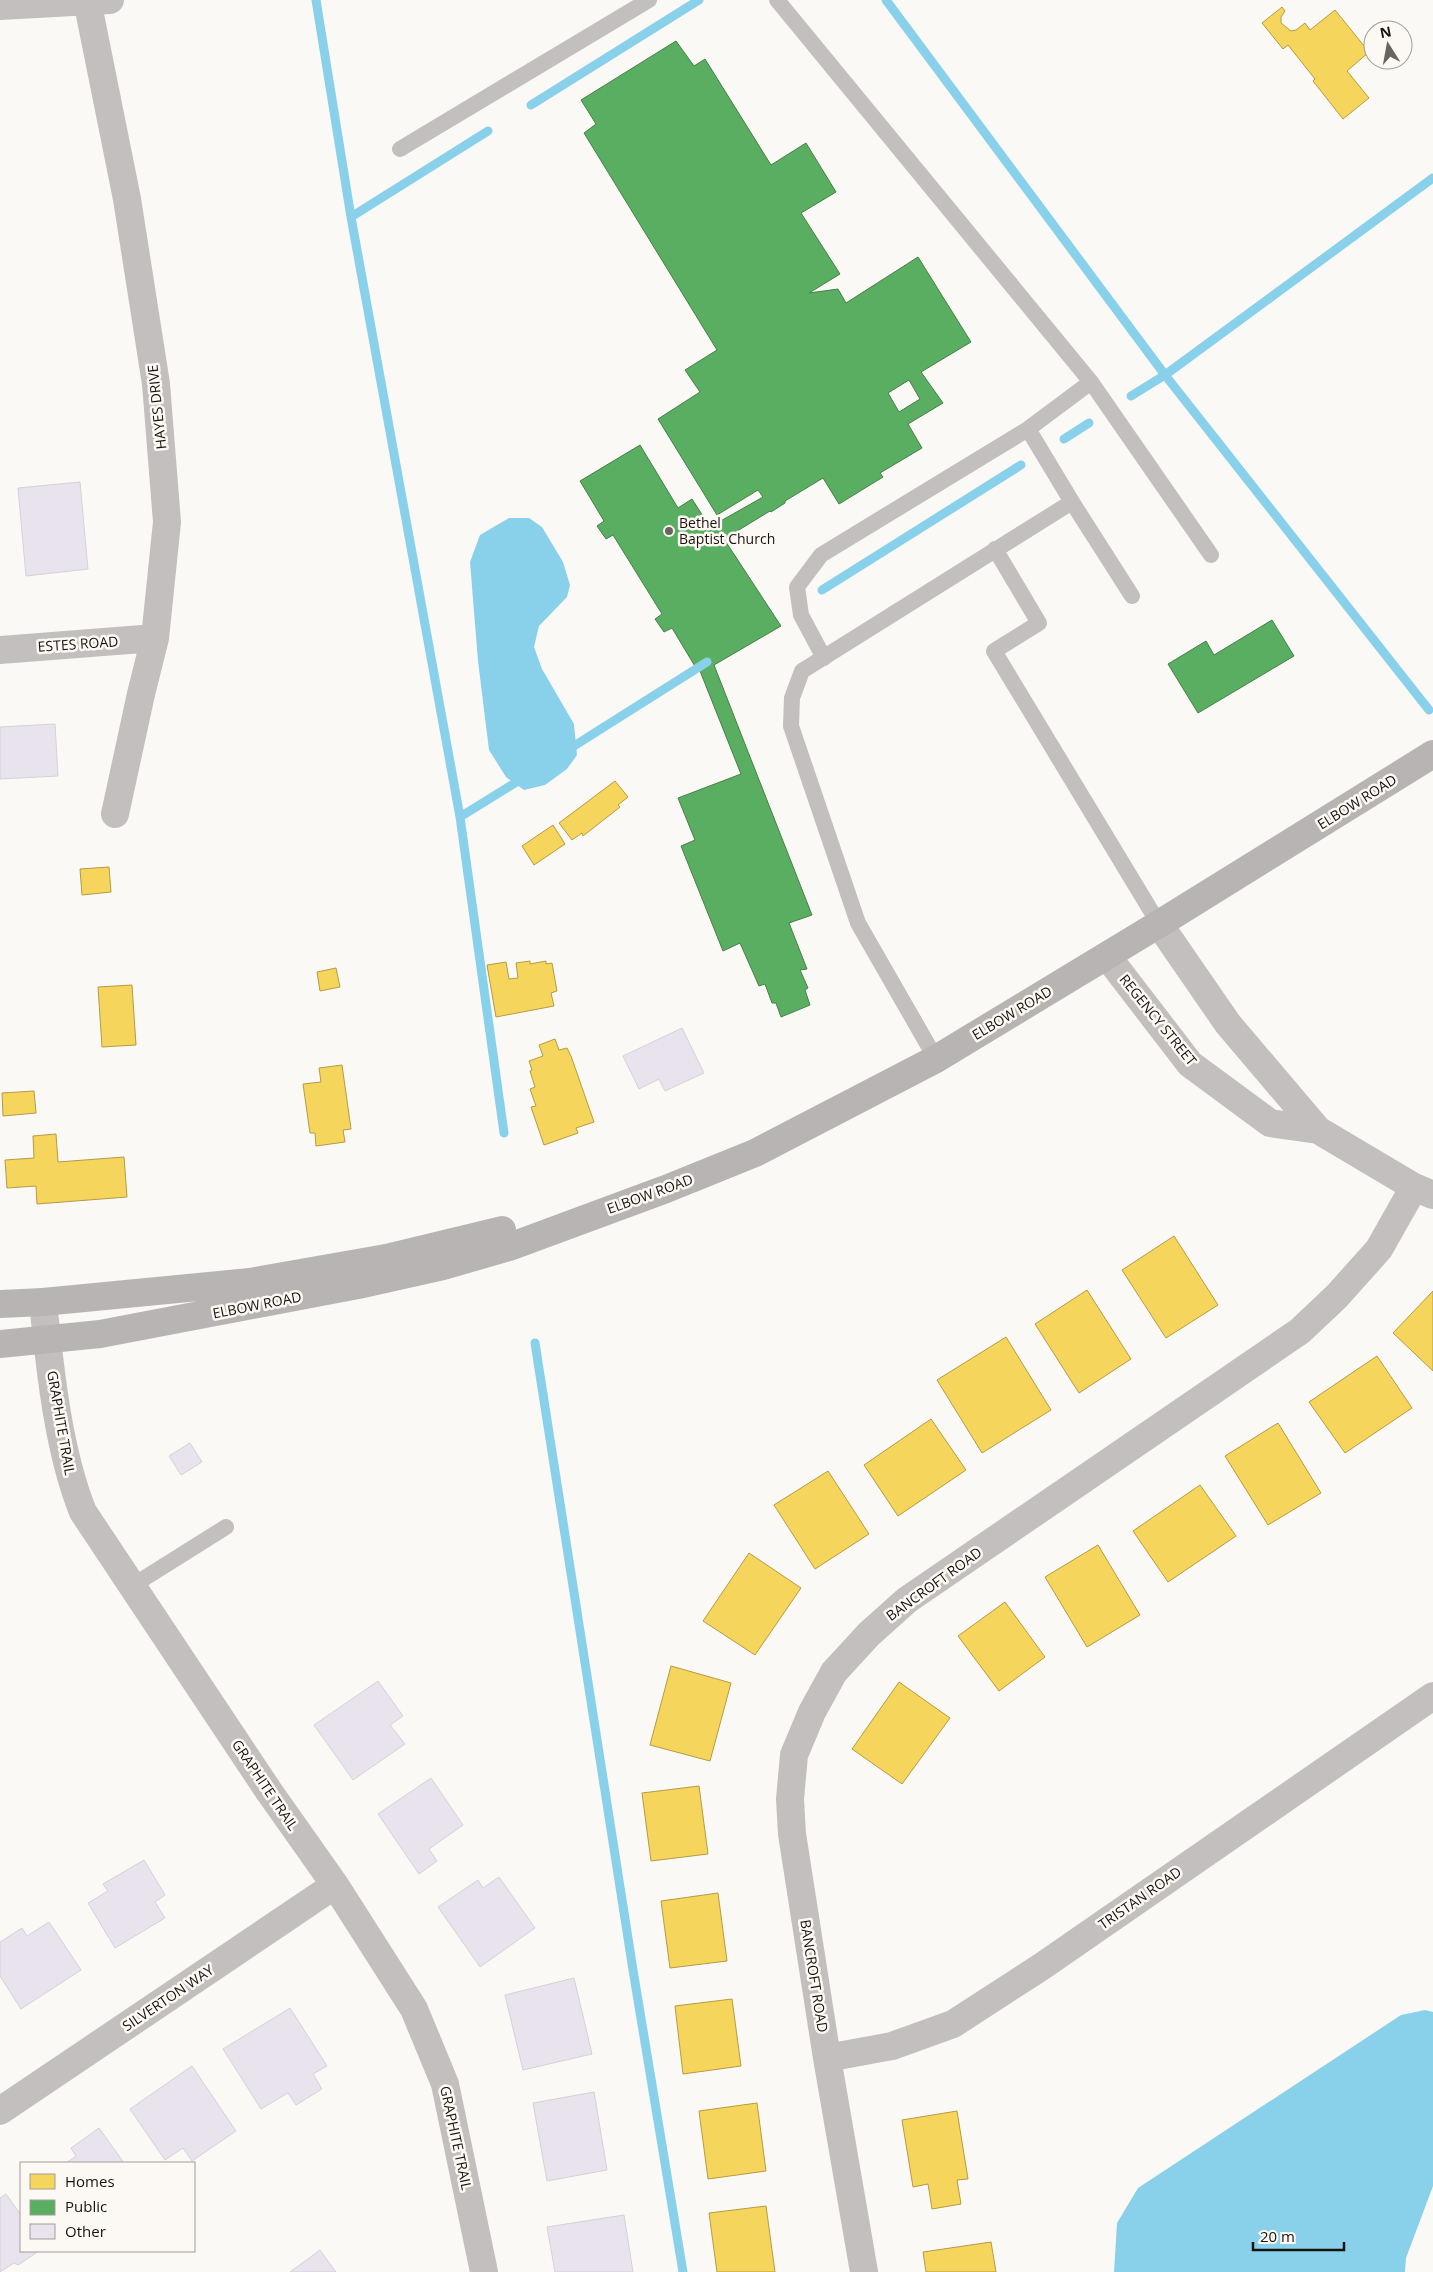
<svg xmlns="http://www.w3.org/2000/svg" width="1433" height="2272" font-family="'Open Sans',sans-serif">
	<rect width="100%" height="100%" fill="#fbf9f6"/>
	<!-- water -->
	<path fill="#89d1eb" d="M509 518H529L542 527 563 562 570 585 567 597 539 626 534 647 542 669 574 724 577 755 567 769 545 785 524 790 506 777 489 750 478 661 470 562 480 535Z
		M1425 2010 1433 2012V2186L1406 2258 1405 2272H1114L1117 2223 1138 2188 1401 2015Z"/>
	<!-- homes -->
	<path fill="#f6d55c" stroke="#b49b44" d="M1282 7 1285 11 1281 17V23L1291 31 1296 30 1305 23 1310 30 1335 10 1369 52 1347 71 1369 98 1343 119 1313 81 1315 79 1288 45 1283 49 1262 23Z
		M615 781 628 797 618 805 620 807 583 836 582 833 572 840 559 823Z
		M553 825 565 844 534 865 522 846Z
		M109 867 111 892 82 895 80 869Z
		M530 961V964L546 961V964L552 963 557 991 551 993 554 1006 496 1017 487 965 506 962 509 979 518 978 516 963Z
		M336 968 340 987 320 991 317 972Z
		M132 985 136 1045 102 1047 98 987Z
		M555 1039 559 1050 567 1048 571 1056 594 1122 576 1128 578 1133 544 1145 531 1107 536 1106 530 1089 535 1087 530 1071 532 1070 529 1061 543 1056 539 1045Z
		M342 1065 351 1129 343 1130 345 1142 316 1146 315 1133H310L303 1084 321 1082 319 1068Z
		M34 1091 36 1113 3 1116 2 1093Z
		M56 1134 58 1162 124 1157 127 1197 37 1204 36 1186 7 1188 5 1160 34 1158 33 1136Z
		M1174 1236 1218 1305 1166 1338 1122 1270Z
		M1087 1290 1131 1359 1079 1393 1035 1324Z
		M1433 1291V1371L1393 1333Z
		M1006 1337 1051 1410 982 1453 937 1380Z
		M1377 1356 1412 1408 1345 1453 1309 1402Z
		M931 1419 966 1470 898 1516 864 1465Z
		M1278 1423 1321 1493 1268 1525 1225 1456Z
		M828 1471 869 1534 815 1569 774 1505Z
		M1200 1485 1236 1536 1168 1582 1133 1531Z
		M1098 1545 1140 1615 1087 1647 1045 1577Z
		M749 1553 801 1588 755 1655 703 1621Z
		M1005 1602 1045 1657 999 1691 958 1636Z
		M671 1666 731 1683 710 1761 650 1745Z
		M899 1682 950 1718 902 1784 852 1749Z
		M699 1786 708 1854 651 1861 642 1793Z
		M718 1893 727 1961 670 1968 661 1901Z
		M732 1999 741 2066 683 2074 675 2006Z
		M757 2103 766 2171 708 2179 699 2111Z
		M957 2111 968 2179 957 2180 961 2204 932 2209 928 2184 913 2187 902 2120Z
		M766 2206 775 2272H717L709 2213Z
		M991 2242 996 2272H926L923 2252Z"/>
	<!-- public -->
	<path fill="#5aae61" stroke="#468048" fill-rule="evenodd" d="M676 41 694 66 705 59 771 165 806 143 836 192 801 213 840 274 809 293 838 289 846 303 918 257 971 342 921 372 943 403 908 424 922 448 880 473 883 477 839 504 823 478 785 501V503L771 512 770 511 724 539 781 626 714 665 812 915 789 923 807 969 800 970 808 988 805 990 810 1005 781 1017 776 1003H772L765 984 759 986 740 943 723 951 681 846 695 840 678 798 741 774 698 666 696 668 672 628 664 632 655 619 662 614 613 535 606 539 597 526 604 521 580 481 640 445 678 508 692 499 710 527 763 497 758 490 717 515 658 419 700 392 685 370 717 350 584 133 596 124 581 100ZM909 380 920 399 899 412 888 393Z
		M1272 620 1294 656 1198 713 1168 664 1206 641 1214 655Z"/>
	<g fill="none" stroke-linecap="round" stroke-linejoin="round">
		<!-- stream -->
		<path stroke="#89d1eb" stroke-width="9" d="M316 0 351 217 460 817 504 1133
			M886 0 1165 375 1429 710
			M531 105 699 0
			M351 217 488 131
			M1131 396 1165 375 1433 178
			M1064 439 1089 423
			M822 590 1021 465
			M566 751 707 662
			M460 817 523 778
			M535 1343 633 1970 683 2272"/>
	</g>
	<!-- building -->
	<path fill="#e9e3ed" stroke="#d4d2d4" d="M80 482 88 569 26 576 18 488Z
		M55 724 58 776 0 779V727Z
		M682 1028 704 1073 665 1091 659 1079 639 1089 623 1056Z
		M190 1443 202 1462 181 1475 169 1456Z
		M378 1681 403 1716 390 1725 405 1744 353 1780 314 1725Z
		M431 1778 463 1825 429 1849 437 1861 419 1874 378 1814Z
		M144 1860 165 1895 155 1902 165 1918 115 1948 88 1903 108 1891 103 1884Z
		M499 1877 535 1928 480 1967 438 1907 478 1880 483 1888Z
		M49 1922 81 1970 21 2009 0 1976V1942L22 1928 27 1936Z
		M574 1978 592 2054 523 2070 505 1995Z
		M290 2008 327 2066 313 2074 322 2089 296 2105 288 2093 261 2109 223 2049Z
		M192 2066 236 2131 192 2161 183 2148 165 2160 130 2109Z
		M594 2092 607 2170 547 2181 533 2103Z
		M99 2128 124 2163H66L76 2156 71 2148Z
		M6 2194 21 2215V2251H39L18 2265 14 2263 0 2272V2198Z
		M624 2215 633 2272H555L547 2227Z
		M320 2250 336 2272H290Z"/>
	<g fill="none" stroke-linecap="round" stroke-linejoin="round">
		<!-- service -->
		<path stroke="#c3bfbf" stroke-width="16" d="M777 0 1091 382 1211 555
			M400 149 649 0
			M1028 429 1072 502 1132 596
			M995 549 1039 623 994 651 1159 924
			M824 658 801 615 797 587 821 555 1028 429 1091 382
			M936 1059 858 923 791 726 792 698 802 671 1072 502
			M132 1586 226 1527"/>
		<!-- minor -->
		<path stroke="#c3bfbf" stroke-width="28" d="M87 0 127 199 156 384 167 522 155 638 141 694 115 814
			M0 6 110 0
			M0 650 155 638
			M1159 924 1228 1024 1318 1130 1414 1187 1433 1195
			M1107 956 1190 1064 1270 1123 1318 1130
			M43 1302C50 1369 58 1450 83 1512L268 1790 335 1885 414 2009 445 2084 484 2272
			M827 2058 892 2046 953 2024 1041 1967 1433 1696
			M0 2111 335 1885
			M864 2272 827 2058 792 1834 790 1799 794 1755 812 1712 834 1672 869 1634 907 1600 1300 1331 1337 1296 1379 1249 1414 1187"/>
		<!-- secondary -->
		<path stroke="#b8b4b4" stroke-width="28" d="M0 1304 43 1302 250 1282 386 1258 502 1230
			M0 1344 100 1334 358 1285 443 1266 509 1247 666 1189 755 1153 936 1059 1159 924 1433 754"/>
	</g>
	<!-- markers -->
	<circle fill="#68645e" stroke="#fcf9f5" stroke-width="2" cx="669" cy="531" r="5"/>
	<g text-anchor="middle" stroke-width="5" stroke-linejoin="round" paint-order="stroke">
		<!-- street labels -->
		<g font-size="14" fill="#19130c" stroke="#fcf9f5">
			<text transform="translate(157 407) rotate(-96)" y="5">HAYES DRIVE</text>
			<text transform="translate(78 644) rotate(-4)" y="5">ESTES ROAD</text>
			<text transform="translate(1357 802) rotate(-32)" y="5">ELBOW ROAD</text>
			<text transform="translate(1012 1013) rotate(-31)" y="5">ELBOW ROAD</text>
			<text transform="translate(1158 1020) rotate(51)" y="5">REGENCY STREET</text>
			<text transform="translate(650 1194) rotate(-20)" y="5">ELBOW ROAD</text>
			<text transform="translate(257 1305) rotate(-11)" y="5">ELBOW ROAD</text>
			<text transform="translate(61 1423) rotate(80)" y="5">GRAPHITE TRAIL</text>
			<text transform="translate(934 1584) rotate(-36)" y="5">BANCROFT ROAD</text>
			<text transform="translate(265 1785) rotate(56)" y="5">GRAPHITE TRAIL</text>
			<text transform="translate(1140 1898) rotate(-35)" y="5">TRISTAN ROAD</text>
			<text transform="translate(814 1976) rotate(81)" y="5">BANCROFT ROAD</text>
			<text transform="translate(168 1998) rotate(-34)" y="5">SILVERTON WAY</text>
			<text transform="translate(456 2138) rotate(78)" y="5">GRAPHITE TRAIL</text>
		</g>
		<!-- poi labels -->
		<g font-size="14" fill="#19130c" stroke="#fcf9f5" text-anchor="start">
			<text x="679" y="528">Bethel<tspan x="679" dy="16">Baptist Church</tspan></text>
		</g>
	</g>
	<!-- legend -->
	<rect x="20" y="2162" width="175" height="90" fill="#fcf9f5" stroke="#a19d98"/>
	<rect x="30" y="2174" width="25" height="15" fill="#f6d55c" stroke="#a19d98"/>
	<text x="65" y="2187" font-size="15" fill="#19130c">Homes</text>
	<rect x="30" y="2200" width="25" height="15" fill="#5aae61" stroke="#a19d98"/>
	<text x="65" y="2212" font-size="15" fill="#19130c">Public</text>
	<rect x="30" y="2224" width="25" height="15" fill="#e9e3ed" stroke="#a19d98"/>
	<text x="65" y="2237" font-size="15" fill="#19130c">Other</text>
	<!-- north arrow -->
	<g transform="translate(1388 45) rotate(349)"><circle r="24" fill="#fcf9f5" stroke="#a19d98"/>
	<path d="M0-4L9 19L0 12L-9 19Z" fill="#68645e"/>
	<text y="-8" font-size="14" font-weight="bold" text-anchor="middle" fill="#19130c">N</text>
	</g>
	<!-- scale -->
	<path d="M1253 2242v8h91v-8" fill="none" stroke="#19130c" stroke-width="2.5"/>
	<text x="1260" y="2242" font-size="15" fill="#19130c" stroke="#fcf9f5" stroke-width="4" paint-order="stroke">20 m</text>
</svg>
